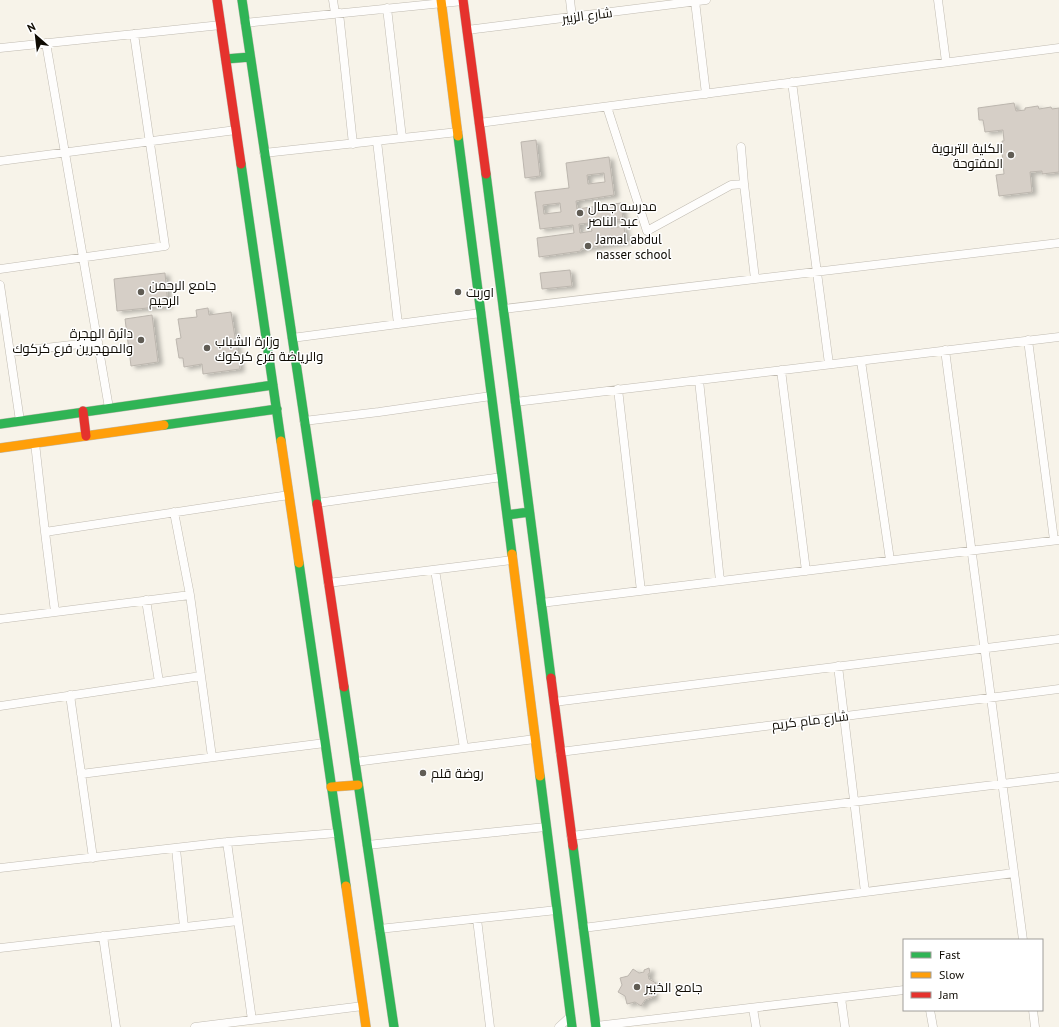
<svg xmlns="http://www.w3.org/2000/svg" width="1059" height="1027" font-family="'PT Sans',Cairo,sans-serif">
	<defs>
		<filter id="shadow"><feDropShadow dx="4.5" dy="2.5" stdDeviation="2" flood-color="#0004"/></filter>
	</defs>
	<rect width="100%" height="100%" fill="#f7f3e9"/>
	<!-- building -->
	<path fill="#d6cfc7" stroke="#bcb6ae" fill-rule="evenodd" filter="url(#shadow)" d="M1014 103 1016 111 1025 110V108L1038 106 1039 109 1051 107 1052 109 1059 108V172L1042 174V171L1030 172 1032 192 999 196 996 175 1004 174 1002 153 1004 152 1002 141H1004L1003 130 985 132 983 120H979L978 108Z
		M536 140 540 176 525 178 521 142Z
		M609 157 614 195 576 201 577 209 621 203 623 219 610 221 611 228 624 226 626 242 581 249V251L539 257 537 238 574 233 573 225 540 229 535 192 569 188 566 163ZM604 173 605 182 588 184 587 175ZM560 203 561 212 544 214 543 205ZM590 223 592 231 580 233 579 224Z
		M570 270 572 286 542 289 540 273Z
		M165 273 168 306 117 311 114 279Z
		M208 308 209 315 231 312 240 369 203 374 202 364 184 367 183 358H179L176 339 181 338 178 319 197 317 196 310Z
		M152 315 158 362 131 366 125 319Z
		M649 968 650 973 648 974 649 979 656 983 652 989 654 997 645 1000 641 1006 635 1002 627 1004 625 996 618 992 622 985 620 978 628 976 633 969 639 973 644 972V970Z"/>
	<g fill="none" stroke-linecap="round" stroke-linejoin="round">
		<!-- street casing -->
		<g stroke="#c0bbb1" stroke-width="9">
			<path id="street" d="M333 0 335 13
				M570 0 572 17
				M938 0 946 62
				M695 1 706 94
				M387 8 402 138
				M339 13 353 144
				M245 23 463 1
				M467 30 706 0
				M46 43 109 408
				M0 48 221 25
				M792 82 829 364
				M607 107 647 231 731 185 744 184
				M479 123 1059 48
				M377 141 398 324
				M741 147 744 184 755 279
				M264 153 458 132
				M0 161 236 130
				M0 269 165 246 134 34
				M0 285 20 421
				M503 309 1059 243
				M292 338 481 313
				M1028 340 1054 540
				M945 350 1023 940
				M10 352 98 342
				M861 361 890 560
				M781 370 806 571
				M699 380 720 581
				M618 389 641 591
				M515 402 1059 337
				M304 421 379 412 491 396
				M35 443 45 532
				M317 503 502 477
				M174 512 190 595 212 757
				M435 570 464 748
				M328 583 512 560
				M146 600 159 682
				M541 603 1059 540
				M55 612 45 532 289 495
				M0 619 190 595
				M838 666 865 892
				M70 695 93 858
				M554 702 1059 639
				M0 706 201 676
				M560 752 1059 689
				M355 762 535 739
				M81 774 325 743
				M571 836 1059 777
				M227 842 252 1020
				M367 845 546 827
				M176 849 184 927
				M0 868 227 842 337 833
				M477 919 490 1027
				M583 928 1014 873
				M379 929 557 910
				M103 936 116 1027
				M0 948 238 921
				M841 998 845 1027
				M753 1008 756 1027
				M930 1010 933 1027
				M1033 1010 1035 1027
				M596 1026 904 990
				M195 1027 363 1006
				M559 1027 571 1016"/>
		</g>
		<!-- fast casing -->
		<g stroke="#c0bbb1" stroke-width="10">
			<path id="fast" d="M242 0 317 504
				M226 59 250 57
				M458 136 512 554
				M241 164 281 441
				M486 174 551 678
				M0 424 273 385
				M164 425 277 409
				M507 515 529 512
				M299 563 346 886
				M344 687 394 1027
				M540 776 572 1027
				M573 846 596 1027"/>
		</g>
		<!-- slow casing -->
		<g stroke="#c0bbb1" stroke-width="10">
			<path id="slow" d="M441 0 458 136
				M281 441 299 563
				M0 448 164 425
				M512 554 540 776
				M331 787 358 785
				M346 886 366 1027"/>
		</g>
		<!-- jam casing -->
		<g stroke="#c0bbb1" stroke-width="10">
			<path id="jam" d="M217 0 241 164
				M463 0 486 174
				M83 411 86 436
				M317 504 344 687
				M551 678 573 846"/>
		</g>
		<!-- street -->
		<use href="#street" stroke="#fefdfc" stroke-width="8"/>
		<!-- fast -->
		<use href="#fast" stroke="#30b455" stroke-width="9"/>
		<!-- slow -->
		<use href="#slow" stroke="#ff9f0a" stroke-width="9"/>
		<!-- jam -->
		<use href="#jam" stroke="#e5322d" stroke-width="9"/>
	</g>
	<!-- markers -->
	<g fill="#605c54" stroke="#fff" stroke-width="1.5">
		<circle cx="1011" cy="155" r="4"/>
		<circle cx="580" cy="213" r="4"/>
		<circle cx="588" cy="246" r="4"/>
		<circle cx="141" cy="292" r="4"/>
		<circle cx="458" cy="292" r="4"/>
		<circle cx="141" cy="340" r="4"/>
		<circle cx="207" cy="348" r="4"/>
		<circle cx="423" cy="773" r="4"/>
		<circle cx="637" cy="987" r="4"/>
	</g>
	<g text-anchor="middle" stroke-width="3" stroke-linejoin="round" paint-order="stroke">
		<!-- street labels -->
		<g font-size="13" fill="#0f0b03" stroke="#fff">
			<text transform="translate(587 15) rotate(-7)" y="5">شارع الزبير</text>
			<text transform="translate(810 720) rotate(-7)" y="5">شارع مام كريم</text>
		</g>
		<!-- poi labels -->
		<g font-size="13" fill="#0f0b03" stroke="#fff" text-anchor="start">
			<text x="1003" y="153" text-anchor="end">الكلية التربوية<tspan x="1003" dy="15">المفتوحة</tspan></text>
			<text x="588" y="211">مدرسه جمال<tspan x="588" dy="15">عبد الناصر</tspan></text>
			<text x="596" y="244">Jamal abdul<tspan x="596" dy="15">nasser school</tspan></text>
			<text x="149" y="290">جامع الرحمن<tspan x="149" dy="15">الرحيم</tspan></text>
			<text x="466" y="297">اوربت</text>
			<text x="133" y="338" text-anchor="end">دائرة الهجرة<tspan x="133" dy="15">والمهجرين فرع كركوك</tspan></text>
			<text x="215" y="346">وزارة الشباب<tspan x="215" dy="15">والرياضة فرع كركوك</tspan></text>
			<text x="431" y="778">روضة قلم</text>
			<text x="645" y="992">جامع الخبير</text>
		</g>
	</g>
	<!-- legend -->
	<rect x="903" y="939" width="140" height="72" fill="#ffffff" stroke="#9f9d9a"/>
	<rect x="911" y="952" width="20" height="6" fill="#30b455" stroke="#9f9d9a"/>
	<text x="939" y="959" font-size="12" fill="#0f0b03">Fast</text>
	<rect x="911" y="972" width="20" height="6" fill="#ff9f0a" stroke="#9f9d9a"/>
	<text x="939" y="979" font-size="12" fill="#0f0b03">Slow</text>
	<rect x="911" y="992" width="20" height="6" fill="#e5322d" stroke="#9f9d9a"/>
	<text x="939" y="999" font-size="12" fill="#0f0b03">Jam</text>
	<!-- north arrow -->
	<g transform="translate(36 36) rotate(332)" stroke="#ffffff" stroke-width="3" paint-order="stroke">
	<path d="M0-3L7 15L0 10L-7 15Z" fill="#0f0b03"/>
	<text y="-6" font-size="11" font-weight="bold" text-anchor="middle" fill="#0f0b03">N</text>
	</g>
</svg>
